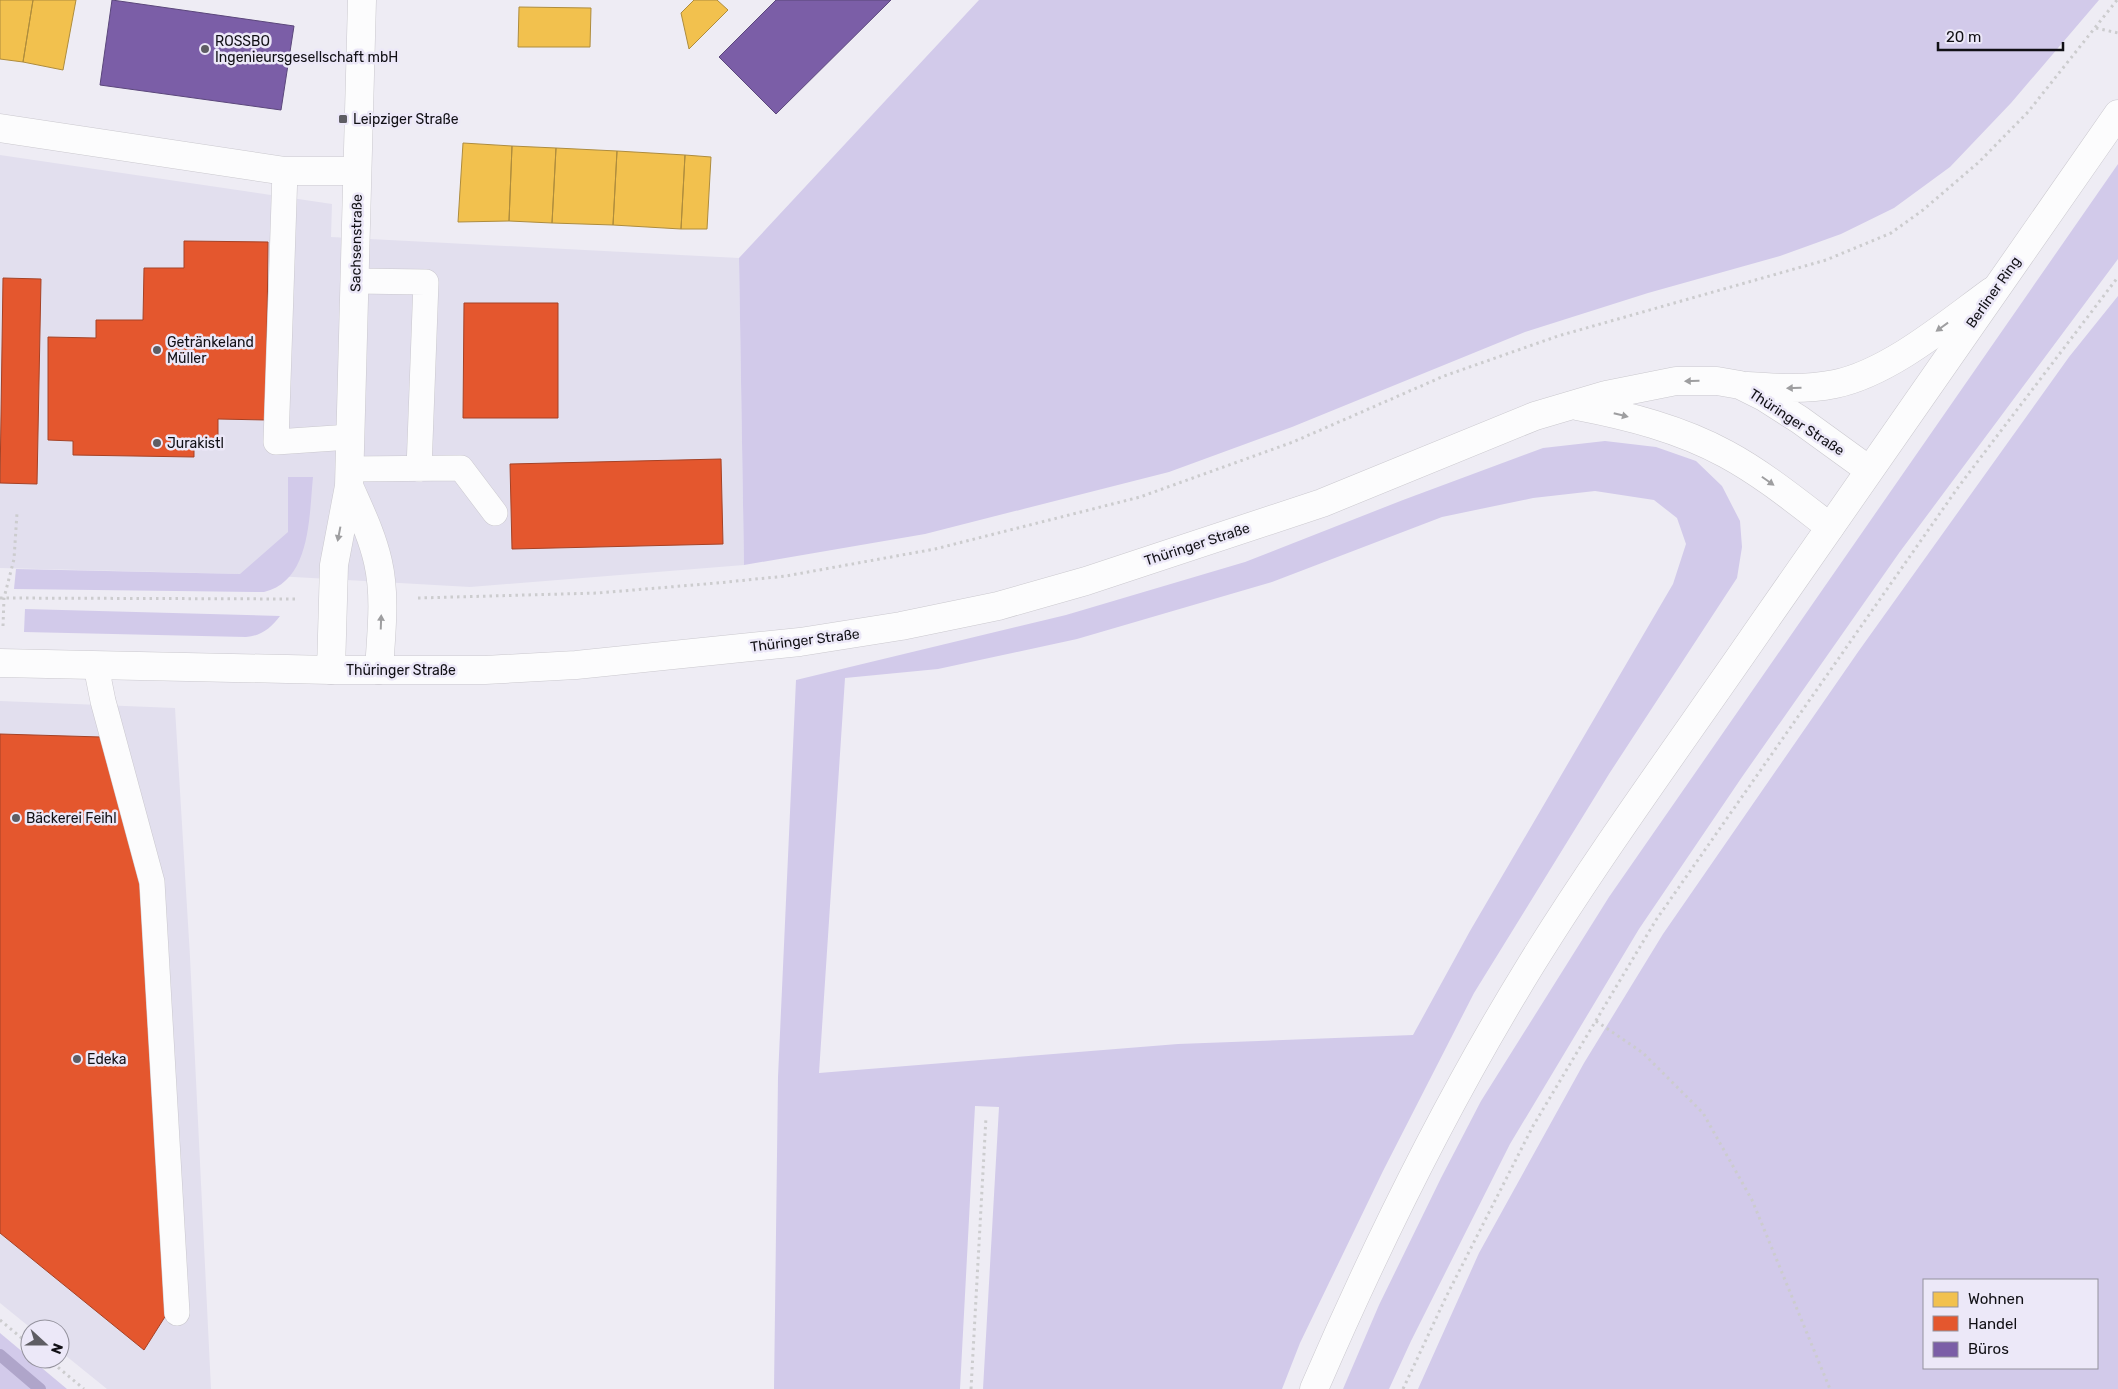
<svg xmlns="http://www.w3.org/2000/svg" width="2118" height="1389" font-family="Rubik,sans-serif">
	<rect width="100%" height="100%" fill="#eeecf4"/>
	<!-- built -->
	<path fill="#e2dfee" d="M0 155 332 204 331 237 739 258 744 565 470 587 240 574 0 568Z
		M0 701 175 708 190 957 211 1389H107L60 1351V1329H32L0 1303Z"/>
	<!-- grass -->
	<path fill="#d2caea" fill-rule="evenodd" d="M979 0H2099L2011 103 1950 167 1894 208 1841 234 1780 256 1648 293 1525 332 1292 427 1169 472 925 534 744 565 739 258Z
		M2118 164V259L1899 553 1742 777 1639 929 1510 1144 1411 1341 1389 1389H1343L1379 1305 1441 1178 1481 1101 1609 897Z
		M2118 296V1389H1418L1479 1253 1584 1063 1663 934 1858 652 2069 357ZM1924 1280H2097V1368H1924Z
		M1605 441 1656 447 1696 461 1722 486 1740 521 1742 547 1737 578 1609 774 1474 993 1383 1171 1300 1343 1282 1389H983L999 1107 975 1106 960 1389H774L778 1077 796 680 1066 615 1245 562 1403 500 1543 448ZM1595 491 1654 500 1677 518 1686 544 1673 584 1470 931 1413 1035 1178 1044 819 1073 845 678 938 669 1077 639 1272 582 1442 517 1533 498Z
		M288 477H313C309 516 311 581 264 592L14 589 16 569 240 574 288 532Z
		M25 609 280 616C271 628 261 636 246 637L24 632Z
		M0 1333 67 1389H0Z"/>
	<!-- homes -->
	<path fill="#f2c14e" stroke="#ae8c3d" d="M0 0H33L23 62 0 59Z
		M33 0H76L63 70 23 62Z
		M694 0H717L728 10 689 49 681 13Z
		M519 7 591 8 590 47H518Z
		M463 143 512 146 509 221 458 222Z
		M512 146 556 148 552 223 509 221Z
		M556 148 617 151 613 225 552 223Z
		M617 151 685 155 681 229 613 225Z
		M685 155 711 157 707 229H681Z"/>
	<!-- shops -->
	<path fill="#e4572e" stroke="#a54226" d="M184 241 268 242 266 420 218 419V441H194V457L73 455V441L48 440V337L96 338V320H143L144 268H184Z
		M3 278 41 279 37 484 0 483Z
		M464 303H558V418H463Z
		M721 459 723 544 512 549 510 464Z
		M0 734 101 737 143 885 168 1312 144 1350 0 1233Z"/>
	<!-- offices -->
	<path fill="#7b5ea7" stroke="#5b477b" d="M112 0 294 26 281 110 100 85Z
		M776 0H891L776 114 719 57Z"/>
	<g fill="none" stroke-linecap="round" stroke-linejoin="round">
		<!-- stream -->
		<path stroke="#afa5ca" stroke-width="12" d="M0 1355 40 1389"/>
		<!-- service casing -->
		<g stroke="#cac8ce" stroke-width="26">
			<path id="service" d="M285 171 276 442 350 437
				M355 281 426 282 419 469
				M349 469 461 468 495 513
				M96 666 103 701 152 882 177 1313"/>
		</g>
		<!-- minor casing -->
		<g stroke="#cac8ce" stroke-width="29">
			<path id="minor" d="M0 128 285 171H357
				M349 486C360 511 372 535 378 562 386 597 381 635 379 670
				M331 670 334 565 349 486 362 0"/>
		</g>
		<!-- tertiary casing -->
		<g stroke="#cac8ce" stroke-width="29">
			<path id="tertiary" d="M1747 386C1776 388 1806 390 1835 384 1889 373 1948 323 1992 291
				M1577 406C1629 416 1680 429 1726 454 1763 474 1796 501 1830 527
				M0 663 331 670H485L576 665 800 642 901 626 998 606 1086 581 1322 503 1535 416 1606 395 1676 381H1717L1740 385 1764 397 1800 420 1869 470"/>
		</g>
		<!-- primary casing -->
		<g stroke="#cac8ce" stroke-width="29">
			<path id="primary" d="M1314 1389C1377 1243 1448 1099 1532 963 1604 847 1685 737 1762 625 1880 454 1999 284 2118 114"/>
		</g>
		<!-- path -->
		<path stroke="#ccccce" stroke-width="3" stroke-dasharray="2.5 4" stroke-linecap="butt" d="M2096 28 2118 33
			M0 598 297 599
			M418 598 598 593 717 583 786 576 935 549 1140 497 1293 442 1444 376 1558 336 1826 260 1891 233 1923 210 1979 162 2028 112 2117 0
			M3 626 4 598 14 559 17 513
			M1596 1021 1643 1053 1703 1113 1752 1200 1830 1389
			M0 1320 30 1345
			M48 1359 84 1389
			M971 1389 986 1117
			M1403 1389 1446 1297 1533 1126 1656 920 1959 486 2118 277"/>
		<!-- service -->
		<use href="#service" stroke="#fcfcfd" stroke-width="25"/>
		<!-- minor -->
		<use href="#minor" stroke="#fcfcfd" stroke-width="28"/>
		<!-- tertiary -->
		<use href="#tertiary" stroke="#fcfcfd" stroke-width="28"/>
		<!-- primary -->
		<use href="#primary" stroke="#fcfcfd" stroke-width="28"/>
	</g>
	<!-- one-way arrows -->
	<defs><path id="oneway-solid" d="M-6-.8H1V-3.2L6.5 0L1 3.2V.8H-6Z" transform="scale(1.25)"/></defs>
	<g fill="#9e9ea0">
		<use href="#oneway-solid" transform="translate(1942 327) rotate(144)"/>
		<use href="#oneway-solid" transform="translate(1692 381) rotate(179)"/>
		<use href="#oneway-solid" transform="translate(1794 388) rotate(178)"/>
		<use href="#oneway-solid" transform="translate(1621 415) rotate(14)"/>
		<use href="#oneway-solid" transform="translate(1768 481) rotate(35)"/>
		<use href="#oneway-solid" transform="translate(339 534) rotate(101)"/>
		<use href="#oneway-solid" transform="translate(381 622) rotate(-88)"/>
	</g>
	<!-- markers -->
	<g fill="#5e5d63" stroke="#ece8f8" stroke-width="2">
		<circle cx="205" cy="49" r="5"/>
		<rect x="338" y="114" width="10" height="10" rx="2.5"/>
		<circle cx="157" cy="350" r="5"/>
		<circle cx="157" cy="443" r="5"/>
		<circle cx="16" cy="818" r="5"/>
		<circle cx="77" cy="1059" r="5"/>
	</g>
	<g text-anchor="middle" stroke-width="5" stroke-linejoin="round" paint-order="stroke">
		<!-- poi labels -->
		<g font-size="14" fill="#111015" stroke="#ece8f8" text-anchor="start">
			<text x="215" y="46">ROSSBO<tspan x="215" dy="16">Ingenieursgesellschaft mbH</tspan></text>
			<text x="353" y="124">Leipziger Straße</text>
			<text x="167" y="347">Getränkeland<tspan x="167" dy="16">Müller</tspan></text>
			<text x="167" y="448">Jurakistl</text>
			<text x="26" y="823">Bäckerei Feihl</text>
			<text x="87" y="1064">Edeka</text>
		</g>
		<!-- street labels -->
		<g font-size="14" fill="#111015" stroke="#ece8f8">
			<text transform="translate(356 243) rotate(-89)" y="5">Sachsenstraße</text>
			<text transform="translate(1993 292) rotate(-55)" y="5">Berliner Ring</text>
			<text transform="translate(1797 422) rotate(33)" y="5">Thüringer Straße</text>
			<text transform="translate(1197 544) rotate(-18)" y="5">Thüringer Straße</text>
			<text transform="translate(805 640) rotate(-7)" y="5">Thüringer Straße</text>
			<text x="401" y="675">Thüringer Straße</text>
		</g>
	</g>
	<!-- legend -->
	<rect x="1923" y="1279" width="175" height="90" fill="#ece8f8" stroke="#94929d"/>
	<rect x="1933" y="1292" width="25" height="15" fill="#f2c14e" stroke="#94929d"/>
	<text x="1968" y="1304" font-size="15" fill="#111015">Wohnen</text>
	<rect x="1933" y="1316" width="25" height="15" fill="#e4572e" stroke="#94929d"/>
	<text x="1968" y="1329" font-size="15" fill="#111015">Handel</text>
	<rect x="1933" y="1342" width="25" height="15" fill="#7b5ea7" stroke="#94929d"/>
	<text x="1968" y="1354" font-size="15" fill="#111015">Büros</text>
	<!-- north arrow -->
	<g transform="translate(45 1344) rotate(111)"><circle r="24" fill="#ece8f8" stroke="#94929d"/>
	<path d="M0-4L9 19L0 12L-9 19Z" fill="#5e5d63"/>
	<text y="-8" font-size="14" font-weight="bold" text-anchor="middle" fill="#111015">N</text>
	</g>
	<!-- scale -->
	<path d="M1938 42v8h125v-8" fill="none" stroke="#111015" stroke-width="2.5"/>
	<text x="1946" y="42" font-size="15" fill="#111015" stroke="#ece8f8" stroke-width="4" paint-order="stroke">20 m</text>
</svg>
